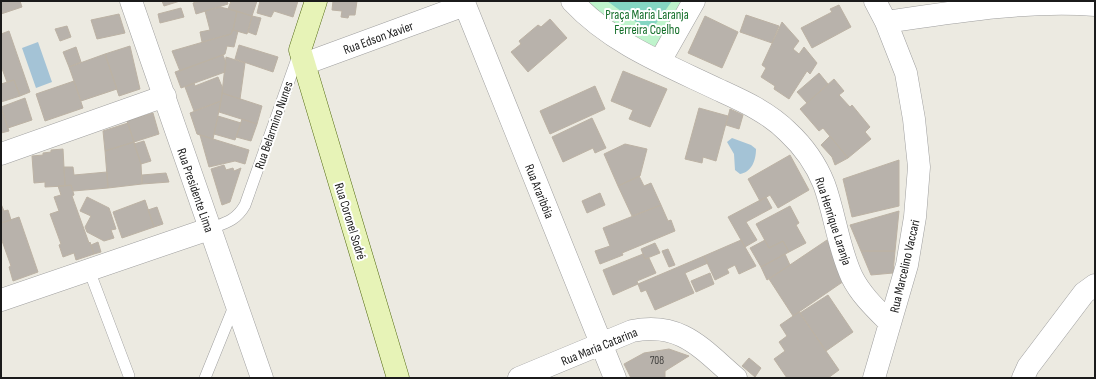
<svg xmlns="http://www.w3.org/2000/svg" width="1096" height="379" font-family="'Sofia Sans Condensed',sans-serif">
	<rect width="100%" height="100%" fill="#eceae1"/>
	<!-- park -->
	<path fill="#bff4cc" d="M586 1H683L657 45 652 47 612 22Z"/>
	<!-- pitch -->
	<path fill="#84d5c2" d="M607 1H672L650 32Z"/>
	<!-- water -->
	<path fill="#a4c3d6" d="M38 42 52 82 36 88 22 48Z
		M732 138 751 145 756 149C756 160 752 172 740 174L735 170 734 154 727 142Z"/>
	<!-- building -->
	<path fill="#b8b2ab" stroke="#bcb2a4" d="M1 1H20L22 7 1 14Z
		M162 1H180L164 6Z
		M200 1H227L228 4 196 14 193 3Z
		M231 1H257L252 16 228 9Z
		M260 1H298L293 17 274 11 271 17 257 13Z
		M333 1H357L355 15H349L348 18 341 17 342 11 332 10Z
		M839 5 851 27 812 48 801 28 832 12 830 9Z
		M220 7 237 11 233 30 231 34 202 42 200 32 210 30 205 11Z
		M181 8 184 17 160 23 158 14Z
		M237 11 252 16 247 34 233 30Z
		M119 14 125 33 97 39 91 20Z
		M746 15 779 26 772 43 740 32Z
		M252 16 261 18 256 35 248 32Z
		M705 16 738 32 722 68 688 53Z
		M550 19 567 38 528 72 511 52 521 44 519 41 538 25 541 27Z
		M782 22 799 41 793 49 799 54 804 47 817 63 810 74 807 71 789 99 774 89 775 86 761 77 766 68 762 65Z
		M67 26 71 37 60 41 55 29Z
		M232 30 238 31 234 47 227 46 225 54 180 71 172 51 231 34Z
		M9 31 30 92 20 96 14 80 7 82 1 66V34Z
		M239 45 278 57 273 72 235 59Z
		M130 46 140 89 119 96 105 54Z
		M76 47 81 62 69 67 63 52Z
		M105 54 117 89 81 101 69 67Z
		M223 55 226 63 225 72 181 88 175 72Z
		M226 57 245 63 240 99 222 93Z
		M623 71 667 89 650 127 629 119 633 110 611 101Z
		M819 73 828 84 807 103 797 92Z
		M218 77 223 89 221 101 194 111 185 87 194 83 195 86Z
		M834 79 844 91 839 95 850 107 852 105 870 127 865 132 871 139 848 158 823 128 819 131 800 109Z
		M14 80 20 96 1 102V84Z
		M74 81 83 108 45 121 36 94Z
		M595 86 605 109 550 134 540 111Z
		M222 93 262 106 257 124 219 112Z
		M25 98 32 120 8 128 1 107Z
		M221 101 213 139 197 134 190 113Z
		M1 108 9 131 1 133Z
		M699 108 728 116 716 161 703 157 702 163 685 159Z
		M730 109 743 115 739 129 726 125Z
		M153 113 159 134 134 142 127 121Z
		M218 116 241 123 235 140 214 134Z
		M592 118 606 148 595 153 593 148 563 162 552 137Z
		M242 119 257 124 251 141 236 137Z
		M128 123 134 142 105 151 103 131Z
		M200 135 249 150 245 164 235 161 209 167Z
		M830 136 848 158 835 165 832 157 821 145Z
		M144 141 151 161 141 164 134 144Z
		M134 142 141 164 142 184 108 188 105 151Z
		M625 144 647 149 640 176 618 186 604 154Z
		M63 149 65 186 45 187V182L34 183 32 156 43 155V153L51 152V150Z
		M790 155 809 190 778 208 770 195 760 201 748 179Z
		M899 160V206L852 217 843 179Z
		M224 165 226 170 233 168 234 171 241 168 230 202 222 205 211 169Z
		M64 167H73L74 175 107 172 108 188 73 191 71 185 65 186Z
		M166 173 169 182 142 184V175Z
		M639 176 644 186 651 183 661 205 632 216 618 186Z
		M71 185 74 195 72 196 89 243 90 242 94 254 76 260 74 253 63 257 59 245 61 244 50 214 59 211 54 197 61 195 58 186Z
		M600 193 605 205 587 213 582 201Z
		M87 197 109 208 116 229 111 230 114 238 104 241 87 232 85 227 91 216 80 211Z
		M766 197 772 208 746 222 757 240 745 247 728 217Z
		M145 200 154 227 122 238 113 212Z
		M1 204 4 211 8 210 11 220 1 223Z
		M661 205 668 221 671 220 675 231 622 253 623 255 600 264 595 251 610 246 603 228Z
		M790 206 799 223 796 225 806 243 789 252 783 241 769 248 756 224Z
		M157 207 163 224 154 227 148 210Z
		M899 211 895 251H861L850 225Z
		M19 217 38 272 13 281 9 267 11 266 1 238V223Z
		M741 240 756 266 739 274 735 265 727 269 729 273 715 280 704 256Z
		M765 240 769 248 783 241 789 252 761 267 750 248Z
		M827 240 844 281 793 316 769 279Z
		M98 242 101 252 94 254 91 245Z
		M655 243 660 253 645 259 641 249Z
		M668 249 675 265 669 267 662 251Z
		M861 251H895L893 273 871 275Z
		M643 254 645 259 649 258 656 273 637 281 638 284 613 295 603 270Z
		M785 254 790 265 767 280 761 267Z
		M704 256 708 263 685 273 694 293 655 310 646 290 641 292 638 284Z
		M710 273 714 284 696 292 691 281Z
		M828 295 853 332 826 351 800 313Z
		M799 312 839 370 828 378H787L774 359 785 351 779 342 787 336 780 325Z
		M669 349 689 356 665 371V378H631L624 364 644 353Z
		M749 358 761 368 755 377 742 366Z"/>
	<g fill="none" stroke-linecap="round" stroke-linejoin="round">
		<!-- lane casing -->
		<g stroke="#9f9f9f" stroke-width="12">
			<path id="lane" d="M209 229C225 223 236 221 245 205L299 53
				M89 270 129 376
				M205 378 235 304"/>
		</g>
		<!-- street casing -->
		<g stroke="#9f9f9f" stroke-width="23">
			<path id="street" d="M131 1 262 378
				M572 1C612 44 667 65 719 90 743 101 768 112 788 132 803 146 816 164 824 184 835 214 838 247 852 277 861 295 876 309 890 323
				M886 22C954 12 1026 0 1095 5
				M660 61 694 1
				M304 64 465 5 615 378
				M1 154 165 96
				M1 300 209 229
				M519 378 632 331C681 321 702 349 736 378
				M874 378 907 265 915 217 919 167 914 119 906 73 886 22 875 1
				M1023 378 1028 367 1084 293 1095 285"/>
		</g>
		<!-- secondary casing -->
		<g stroke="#4f670d" stroke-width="23">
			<path id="secondary" d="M316 1 300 50 398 378"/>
		</g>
		<!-- lane -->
		<use href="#lane" stroke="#fff" stroke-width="11"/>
		<!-- street -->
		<use href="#street" stroke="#fff" stroke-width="22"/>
		<!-- secondary -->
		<use href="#secondary" stroke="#e7f3b7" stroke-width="22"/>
	</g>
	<g text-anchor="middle" stroke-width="4" stroke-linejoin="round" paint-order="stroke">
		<!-- number labels -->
		<g font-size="11" fill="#42413f">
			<text x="657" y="364">708</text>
		</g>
		<!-- park labels -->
		<g font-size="13" fill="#136e29" stroke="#fff">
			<text x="647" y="19">Praça Maria Laranja<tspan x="647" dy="15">Ferreira Coelho</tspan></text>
		</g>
		<!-- street labels -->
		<g font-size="13" fill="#1b1b1b" stroke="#fff">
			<text transform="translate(378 37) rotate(-20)" y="5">Rua Edson Xavier</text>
			<text transform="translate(273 125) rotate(-71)" y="5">Rua Belarmino Nunes</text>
			<text transform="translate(196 190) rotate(71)" y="5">Rua Presidente Lima</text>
			<text transform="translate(540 191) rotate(68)" y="5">Rua Araribóia</text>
			<text transform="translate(351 221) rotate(73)" y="5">Rua Coronel Sodré</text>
			<text transform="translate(834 221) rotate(72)" y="5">Rua Henrique Laranja</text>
			<text transform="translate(904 266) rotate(-77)" y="5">Rua Marcelino Vaccari</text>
			<text transform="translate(599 346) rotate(-22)" y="5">Rua Maria Catarina</text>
		</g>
	</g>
	<!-- border -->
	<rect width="1096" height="379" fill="none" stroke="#1b1b1b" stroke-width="4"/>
</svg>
